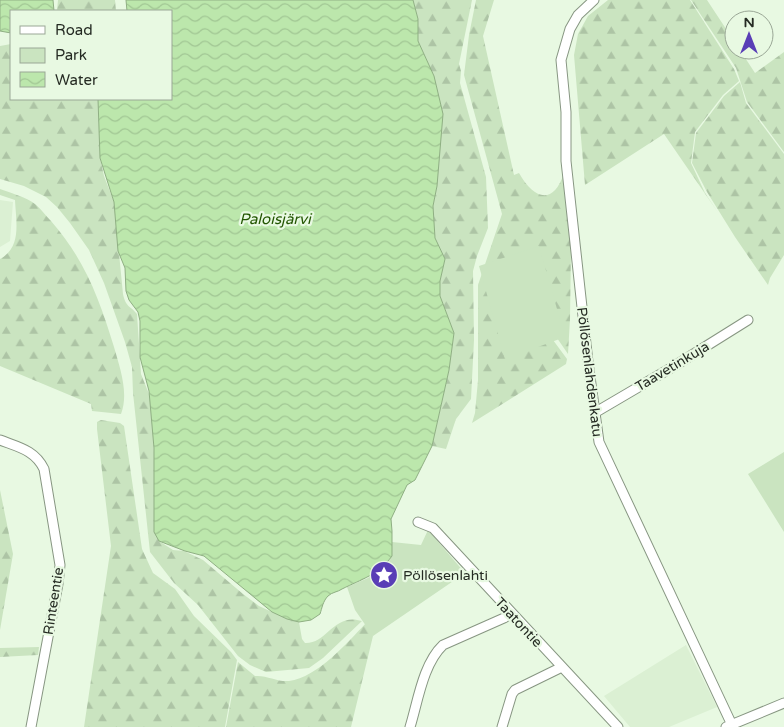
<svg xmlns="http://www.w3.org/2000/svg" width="784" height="727" font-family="'Varela Round',sans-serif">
	<defs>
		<pattern id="forest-firs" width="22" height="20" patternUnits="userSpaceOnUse" patternTransform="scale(1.25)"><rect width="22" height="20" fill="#cae4c0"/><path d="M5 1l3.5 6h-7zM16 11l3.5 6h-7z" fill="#adc4a5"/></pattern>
		<pattern id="water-waves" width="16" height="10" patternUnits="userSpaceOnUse" patternTransform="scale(1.25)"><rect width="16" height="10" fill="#bce7ac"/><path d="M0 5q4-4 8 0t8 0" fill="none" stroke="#a1c694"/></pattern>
	</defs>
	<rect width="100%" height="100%" fill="#e8f9e2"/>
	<!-- built -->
	<path fill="#dbf0d3" d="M0 200 13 202 10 241 0 247Z
		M686 645 717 707 669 727H630L604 696Z"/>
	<!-- forest -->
	<path fill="url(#forest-firs)" d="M58 0H115L116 11H57Z
		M413 0H472L459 64 461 71 460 83 486 177 488 228 477 256 473 271 474 340 471 399 456 419 446 449 432 446 449 370 454 333 440 296V281L445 259 435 238 433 206 437 186 434 76 418 41V19Z
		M476 0H494L483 36 514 175 519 173C533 198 553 207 564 173L571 248 570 319 568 354 557 338 553 340 567 359 566 364 472 423 475 413 478 380V285L502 214 464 75 469 35Z
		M608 0H690L734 69 739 81 723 95 695 132 691 163 705 193 719 214 664 134 585 185 574 55 578 34 588 16Z
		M691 0H707L734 41V50H740L755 73 784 52V152L747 102 736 68Z
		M11 44V99H98L100 158 104 176 114 202 123 294C126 308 130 305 137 314L141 374 151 399 159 541 173 550 184 551 203 560 243 594 259 606 287 619 299 622 302 639 305 643C327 644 334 612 362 621L323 658 309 668 266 672 250 665 238 656 198 605 174 583 150 552 133 393 132 367 125 342 104 283 89 250 70 223 57 207 46 197 24 186 0 179V46Z
		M740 82 746 103 784 154V255L770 278 768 285 735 237 707 192 692 163 696 133 724 96Z
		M0 189C11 193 26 197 35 204 41 209 46 216 51 221 85 260 99 298 114 347 120 368 129 393 121 414L92 411 91 404 0 366V259C22 247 16 222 15 200L0 195Z
		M101 420 120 423 124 426 142 549 153 573 175 589 194 616 231 652 237 660 225 727H84L111 546 97 429V422Z
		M0 490 13 554 0 630Z
		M366 623 371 627 373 636 351 727H226L238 662 255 676C267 675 277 682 289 681 318 677 347 643 366 623Z
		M39 647 38 655 0 657V648Z"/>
	<!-- green -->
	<path fill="#cae4c0" d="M539 246 565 337 505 359 479 266Z
		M784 452V532L748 474Z
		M428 530 465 573 373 636 355 610 347 587 368 578 392 556V542L421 545Z"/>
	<!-- water -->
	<path fill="url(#water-waves)" stroke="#8faf83" d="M0 0H53L54 11H11V33L0 31Z
		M126 0H413L418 19V41L434 76 443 114 437 186 433 206 435 238 445 259 440 281V296L454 333 449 370 432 446 415 480 407 485 391 519 392 531V556C378 575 362 579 342 589 338 592 332 592 328 596 323 601 322 608 320 614L311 620 299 622 287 619 272 612 204 556 185 551 159 541 154 532V448L149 391 140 357V321L138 312 129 300 126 291 125 268 118 251 114 202 100 158 98 99H171V11H127Z"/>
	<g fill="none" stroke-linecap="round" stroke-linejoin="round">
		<!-- street casing -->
		<g stroke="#879682" stroke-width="11">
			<path id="street" d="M594 0 578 15 570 29 561 60 566 112V161L588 362 599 442 732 725
				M596 412 676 365 748 320
				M0 440C18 447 35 450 44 469L60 565 58 584 31 727
				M418 522 433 528 618 727
				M410 727C418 701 423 664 443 645L504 618 511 613
				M502 727 512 694 515 690 562 667
				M726 727 784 703"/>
		</g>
		<!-- street -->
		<use href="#street" stroke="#fff" stroke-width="9"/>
	</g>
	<!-- icons -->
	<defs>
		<g id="sight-disc" transform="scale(1.4375)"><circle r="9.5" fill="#593eb6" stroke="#e8f9e2"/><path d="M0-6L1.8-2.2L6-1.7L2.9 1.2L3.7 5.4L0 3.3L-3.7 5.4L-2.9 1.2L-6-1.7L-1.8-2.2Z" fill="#fff"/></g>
	</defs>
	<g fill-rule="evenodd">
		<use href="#sight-disc" x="384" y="575"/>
	</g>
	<g text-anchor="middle" stroke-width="4.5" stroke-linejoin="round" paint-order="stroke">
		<!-- street labels -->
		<g font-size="14" fill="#252b23" stroke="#e8f9e2">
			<text transform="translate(672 366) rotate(-31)" y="5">Taavetinkuja</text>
			<text transform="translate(590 372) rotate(83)" y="5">Pöllösenlahdenkatu</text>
			<text transform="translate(53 601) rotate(-81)" y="5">Rinteentie</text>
			<text transform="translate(519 622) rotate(47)" y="5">Taatontie</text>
		</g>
		<!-- poi labels -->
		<g font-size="14" fill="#252b23" stroke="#e8f9e2" text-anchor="start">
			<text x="403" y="580">Pöllösenlahti</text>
		</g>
		<!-- water labels -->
		<g font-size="15" font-style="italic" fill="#235602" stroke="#e8f9e2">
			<text x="275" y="224">Paloisjärvi</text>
		</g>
	</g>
	<!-- legend -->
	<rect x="10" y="10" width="162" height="90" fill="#e8f9e2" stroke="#9aa796"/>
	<rect x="20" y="26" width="25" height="8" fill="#ffffff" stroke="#9aa796"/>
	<text x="55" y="35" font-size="15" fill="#252b23">Road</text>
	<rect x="20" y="48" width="25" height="15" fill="#cae4c0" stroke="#9aa796"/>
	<text x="55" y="60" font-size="15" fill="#252b23">Park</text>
	<rect x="20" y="72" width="25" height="15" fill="url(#water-waves)" stroke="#9aa796"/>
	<text x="55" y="85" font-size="15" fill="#252b23">Water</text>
	<!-- north arrow -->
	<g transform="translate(749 35)"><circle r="24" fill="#e8f9e2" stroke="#9aa796"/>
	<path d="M0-4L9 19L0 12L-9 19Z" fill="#593eb6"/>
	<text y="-8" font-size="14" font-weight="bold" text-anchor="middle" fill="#252b23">N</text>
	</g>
</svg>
